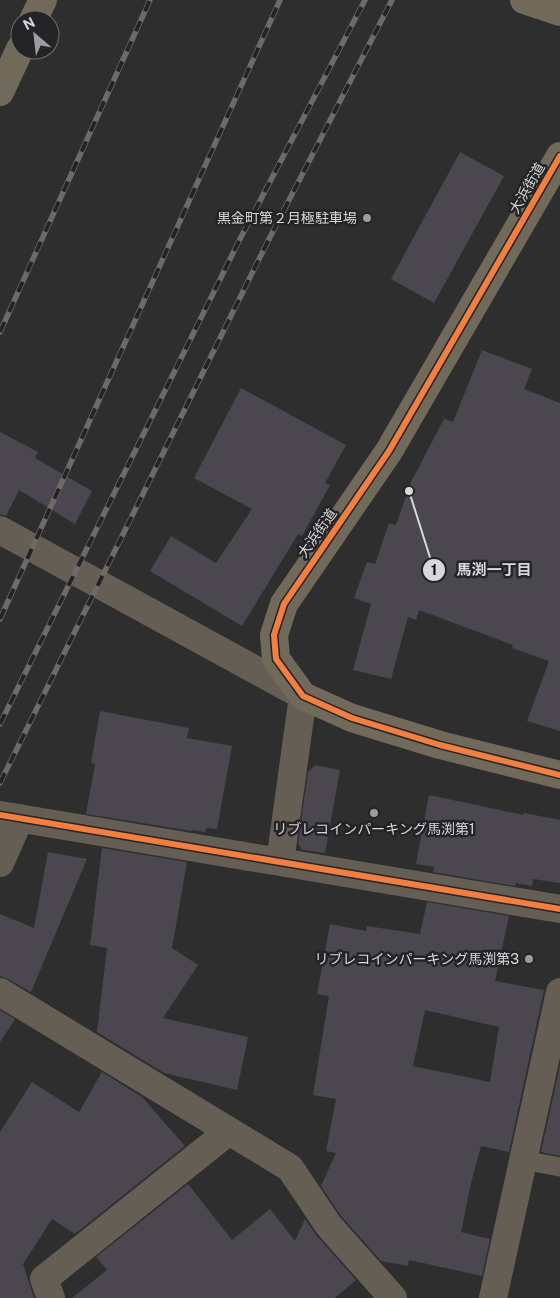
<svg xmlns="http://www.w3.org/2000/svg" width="560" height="1298" font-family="'Public Sans','Noto Sans JP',sans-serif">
	<rect width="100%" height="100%" fill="#2e2e2f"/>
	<!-- building -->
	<path fill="#4b474f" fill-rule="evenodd" d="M460 152 504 176 434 303 391 279Z
		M482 350 532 369 524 389 560 403V731L527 721 549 661 512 648 513 645 419 610 416 620 408 617 391 679 353 670 371 604 354 598 367 562 375 564 389 523 396 525 411 482 444 419 453 422Z
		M241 388 346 445 325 483 330 485 302 536 298 534 242 626 150 571 171 536 216 563 252 509 194 478Z
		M0 432 38 452 35 458 92 491 75 524 19 490 6 516 0 514Z
		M100 711 189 728 187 738 232 746 217 829 206 828 205 832 193 830 192 831 86 814 95 764 91 763Z
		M315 765 340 770 325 853 302 850 298 843 308 772Z
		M429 795 523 815 524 813 560 820V883L533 879 532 886 516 883 515 886 433 872 434 867 416 864Z
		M102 848 187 862 172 948 198 965 163 1018 248 1037 237 1090 164 1073 97 1032 107 948 90 945Z
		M48 852 87 859 31 992 8 979 0 976V914L34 928Z
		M427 902 509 916 495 981 544 990 509 1152 481 1146 471 1183 461 1232 490 1239 482 1276 409 1260 408 1266 381 1261 341 1216 321 1186 336 1153 326 1151 336 1099 313 1095 329 996 317 994 330 924 366 931 367 926 420 934ZM425 1010 499 1027 490 1082 413 1066Z
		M0 1010 15 1019 0 1042Z
		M560 1065V1156L541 1152Z
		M102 1072 142 1097 185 1146 75 1234 52 1219 23 1264 34 1298H0V1132L32 1082 79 1112Z
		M188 1184 232 1240 270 1209 295 1241 305 1219 317 1236 356 1280 335 1298H72L107 1270 96 1257Z"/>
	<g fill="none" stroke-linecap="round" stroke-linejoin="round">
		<!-- lane -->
		<path stroke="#655e54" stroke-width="19" d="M523 1160 560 1167"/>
		<!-- street -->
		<path stroke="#655e54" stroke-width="28" d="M0 530 303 696 280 862
			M0 815 560 909
			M0 863 20 818
			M0 992 290 1168 329 1226 393 1298
			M51 1298 44 1279 229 1131
			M493 1298 560 992"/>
		<!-- secondary -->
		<path stroke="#716a5b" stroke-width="28" d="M524 0 560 12
			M33 20 43 0
			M0 92 20 49
			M560 156 389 451 284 604 274 635 276 659 303 696 352 718 440 745 560 775"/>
		<!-- rail casing -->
		<g stroke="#6e6a65" stroke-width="5.5">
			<path id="rail" d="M0 332 150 0
				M0 619 280 0
				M0 724 240 239 365 0
				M0 783 268 241 392 0"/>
		</g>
		<!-- rail -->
		<use href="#rail" stroke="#242326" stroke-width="4" stroke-dasharray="11" stroke-linecap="butt"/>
		<!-- cycleway casing -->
		<g stroke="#242326" stroke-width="9">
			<path id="cycleway" d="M560 156 389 451 284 604 274 635 276 659 303 696 352 718 440 745 560 775
				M0 815 560 909"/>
		</g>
		<!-- cycleway -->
		<use href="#cycleway" stroke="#f27e40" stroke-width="6"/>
	</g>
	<!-- markers -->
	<g fill="#9c9c9e" stroke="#242326" stroke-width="2">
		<circle cx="367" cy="218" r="5"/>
		<circle cx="374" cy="813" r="5"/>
		<circle cx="529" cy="959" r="5"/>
	</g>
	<g text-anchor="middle" stroke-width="5" stroke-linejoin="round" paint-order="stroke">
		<!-- street labels -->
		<g font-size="14" fill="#d8d7d9" stroke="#242326">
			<text transform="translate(527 188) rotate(-60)" y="5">大浜街道</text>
			<text transform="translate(317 533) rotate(-55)" y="5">大浜街道</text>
		</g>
		<!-- poi labels -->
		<g font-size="14" fill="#d8d7d9" stroke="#242326" text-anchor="end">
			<text x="357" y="223">黒金町第２月極駐車場</text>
			<text x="374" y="834" text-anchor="middle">リブレコインパーキング馬渕第1</text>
			<text x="519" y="964">リブレコインパーキング馬渕第3</text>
		</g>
	</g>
	<!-- callouts -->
	<path fill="none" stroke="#d8d7d9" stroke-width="2" d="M409 491L434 570"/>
	<g fill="#d8d7d9" stroke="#242326" stroke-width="2">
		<circle cx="409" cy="491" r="5"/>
		<circle cx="434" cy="570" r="12"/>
	</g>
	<g font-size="15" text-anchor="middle" font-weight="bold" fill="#111">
		<text x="434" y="575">1</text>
	</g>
	<g font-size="15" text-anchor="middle" font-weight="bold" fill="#d8d7d9" stroke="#242326" stroke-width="5" stroke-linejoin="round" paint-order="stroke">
		<text x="494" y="575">馬渕一丁目</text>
	</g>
	<!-- north arrow -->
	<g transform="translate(35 35) rotate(332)"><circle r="24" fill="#242326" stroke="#6c6b6e"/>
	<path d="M0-4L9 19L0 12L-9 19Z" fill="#9c9c9e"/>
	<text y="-8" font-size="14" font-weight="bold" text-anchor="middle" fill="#d8d7d9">N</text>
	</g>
</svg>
